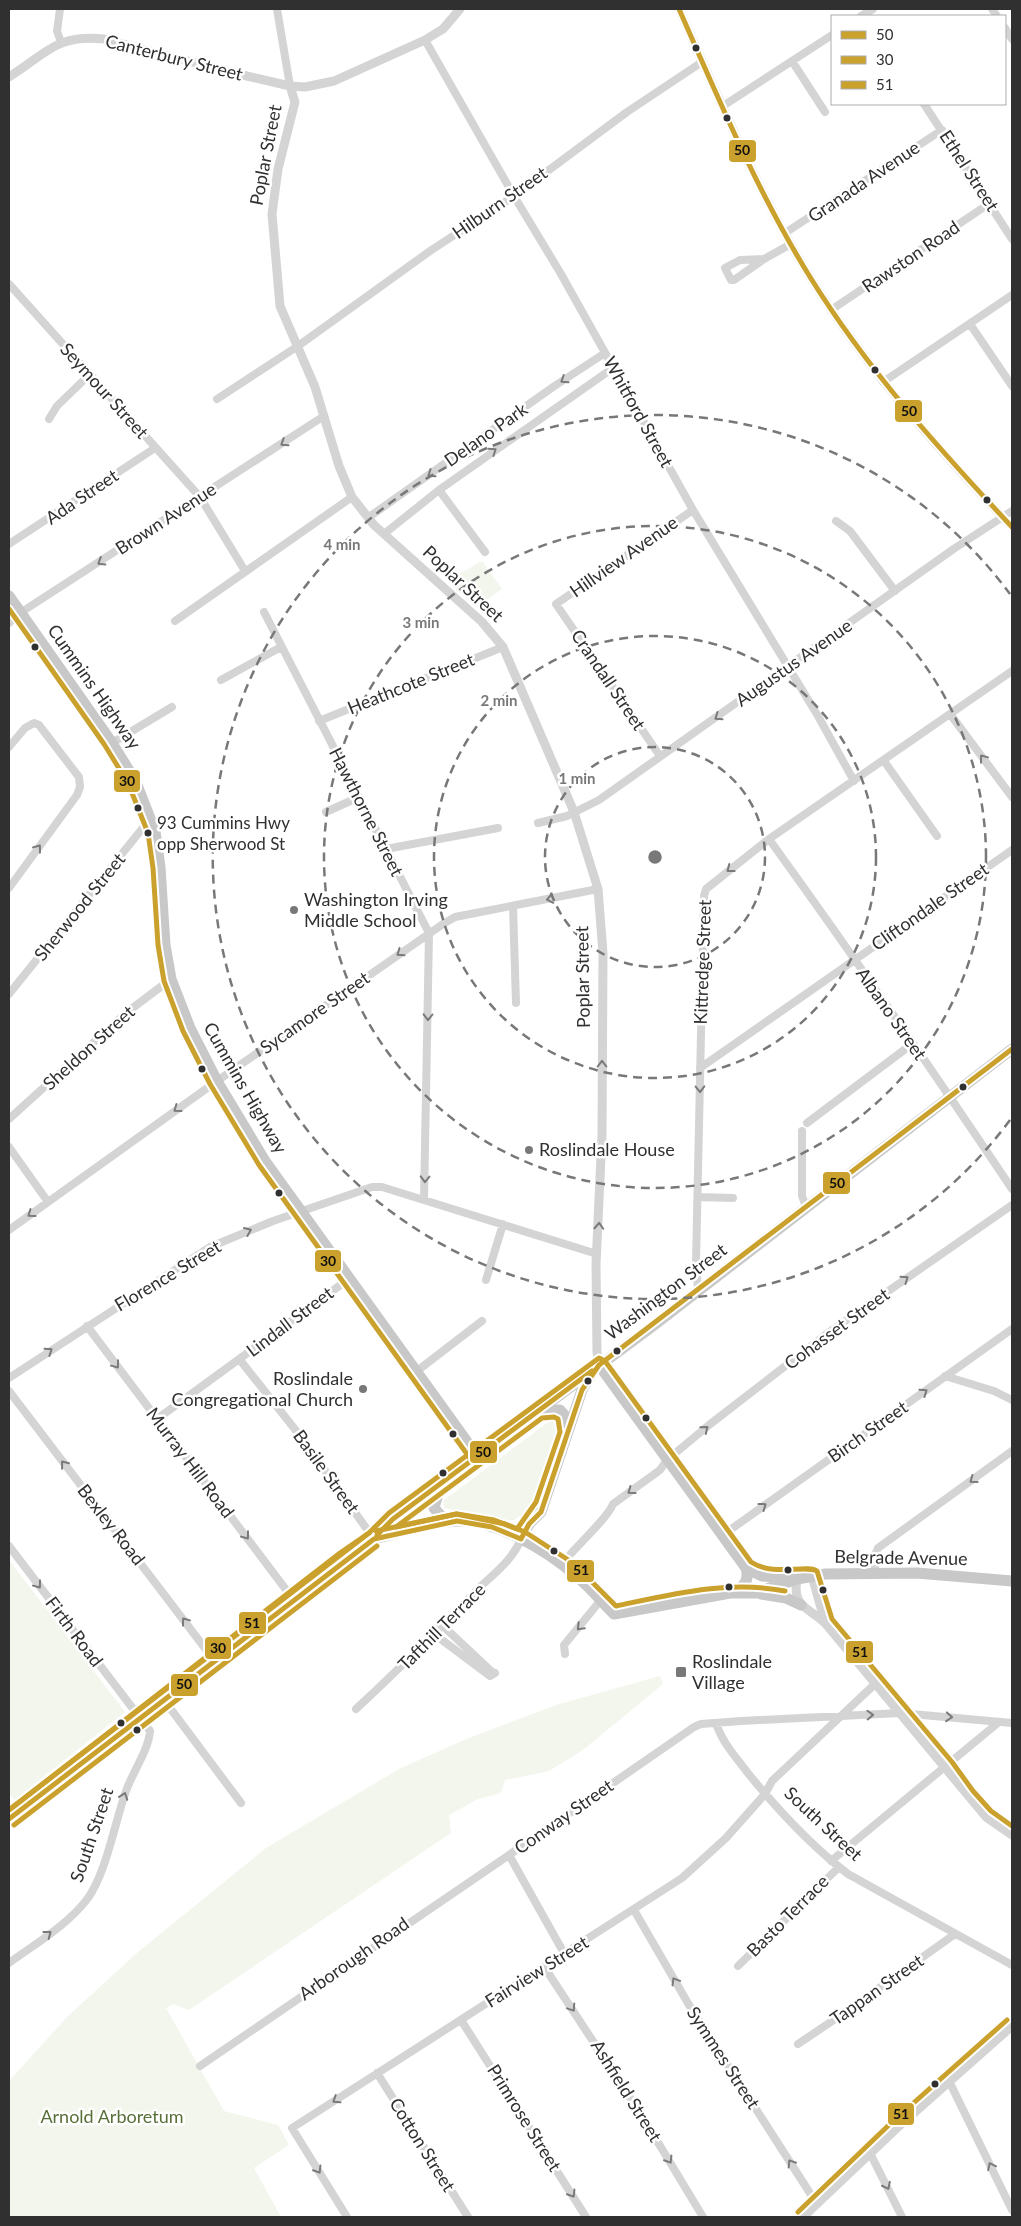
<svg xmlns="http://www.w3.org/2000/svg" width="1021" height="2226" font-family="Lato,sans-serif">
	<rect width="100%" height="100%" fill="#fff"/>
	<!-- green -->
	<path fill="#f2f6ec" d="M482 561 502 589 477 607 447 581Z
		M555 1417 559 1418 560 1424 534 1505 529 1510 514 1520 503 1521 444 1508 443 1501Z
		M9 1560 125 1712 14 1800 9 1793Z
		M660 1676 663 1684 583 1750 549 1771 505 1780 501 1792 498 1794 478 1799 449 1815 451 1833 189 2010 173 2004 166 2008 224 2111 278 2125 289 2145 254 2168 281 2217H9V2081L67 2017 138 1952 266 1848 399 1769 464 1740 556 1705Z"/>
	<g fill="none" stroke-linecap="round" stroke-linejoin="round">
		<!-- minor -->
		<path stroke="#d4d4d4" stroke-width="8" d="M60 9 57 31 61 42
			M277 9 290 86
			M992 9 997 16
			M861 16 873 9
			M1005 28 1012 39
			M425 40 514 196 561 274 693 510 818 716 854 781
			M792 61 825 112
			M924 104 1012 239
			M723 106 832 35
			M785 233 942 130
			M764 259 740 260 725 268 731 280H734L764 259 791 244
			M9 284 200 497 245 571
			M831 310 990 203
			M970 324 1012 386
			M883 382 1012 295
			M217 399 298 346 430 251 514 196 627 112 702 62
			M49 419 57 406 89 375
			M439 490 485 552
			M369 517 553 387 605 353
			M836 521 850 531 895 591
			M384 534 439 490 613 368
			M9 544 155 448
			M264 612 429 933 424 1200
			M175 621 352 497
			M9 623 20 613 324 416
			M221 680 281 647
			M950 714 1012 797
			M319 721 503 647
			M112 743 172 707
			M9 747 25 728 34 723 39 725 79 777 80 787 77 795 9 888
			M660 756 556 604 693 510
			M884 761 937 836
			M326 812 359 797
			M538 823 567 816 599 800 955 548 1012 511
			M769 839C852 954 933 1071 1012 1189
			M386 849 498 828
			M513 906 516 1003
			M9 994 150 819
			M700 1068 1012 850
			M9 1119 126 1013 171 979
			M807 1123 912 1044
			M802 1131V1196L806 1207
			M9 1147 48 1202
			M698 1197 733 1198
			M9 1230 217 1081 443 924 455 917 598 889
			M486 1280 503 1224
			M698 1290 696 1262 704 896 706 889 769 839 1012 671
			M87 1326 293 1599
			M240 1360 301 1437 374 1539
			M417 1371 482 1321
			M945 1376 994 1391 1012 1400
			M9 1378 210 1247 273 1221 372 1187H382L597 1254
			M9 1391 214 1660
			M157 1419 350 1278
			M723 1535 1012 1329
			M9 1546 150 1731C148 1752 133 1771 126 1791 115 1822 106 1873 88 1898 68 1925 35 1944 9 1963
			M562 1564C574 1548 608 1518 613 1504L660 1470 667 1460 709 1425 828 1333 1012 1205
			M875 1573V1555L878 1548 1012 1451
			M443 1626 492 1672
			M434 1634 490 1676 495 1673
			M565 1654 564 1645 600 1601
			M164 1700 241 1803
			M356 1709C397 1671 437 1631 476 1591 492 1575 513 1560 521 1539
			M716 1723C722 1742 735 1756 747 1772 777 1809 810 1845 848 1874L1012 1965
			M831 1861 999 1722
			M634 1910 689 2005 817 2204
			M565 1955 509 1855 694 1727 701 1724 741 1721 900 1713 1012 1723
			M738 1966 839 1867
			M545 1968 642 2116 703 2217
			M461 2020 586 2217
			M798 2044 847 2011 955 1934
			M200 2066 509 1855
			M377 2073 468 2217
			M949 2081 1012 2210
			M871 2155 902 2217
			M347 2217 292 2128 682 1878 726 1838 765 1794 772 1781 876 1683"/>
		<!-- tertiary -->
		<path stroke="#d4d4d4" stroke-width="9" d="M679 9C719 99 758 193 810 277 867 369 938 449 1012 527
			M9 77C46 54 56 34 104 39L238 74 290 86 305 87 334 81 425 40 443 29 460 9
			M290 86 295 102 278 169 272 214 280 306 315 387 339 466 352 497 374 525 482 622 503 647 574 812 598 889 603 953 602 1135 596 1264 597 1352 599 1365
			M812 1576 825 1622
			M797 1579C792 1606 807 1607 825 1623L986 1817 1012 1835
			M803 2217 896 2129 1012 2026"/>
		<!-- primary -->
		<path stroke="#c8c8c8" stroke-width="11" d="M9 596 110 740 135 780 155 831 160 867 165 945 171 979 190 1028 217 1081 265 1161 478 1457
			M599 1365 746 1568 762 1576 797 1579
			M540 1411 560 1410 567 1418 568 1429
			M441 1484 434 1508 442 1517 455 1521
			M374 1539C401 1532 429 1523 457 1521 495 1519 548 1551 576 1576 590 1587 601 1601 614 1614L730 1593H755L797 1579 826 1574 917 1573 1012 1581
			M521 1539 529 1524 541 1512 582 1390 591 1375
			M731 1592C743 1588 750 1581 746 1568
			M761 1594 786 1598 801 1605
			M9 1819 374 1539 393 1519 654 1325 1012 1049"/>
		<!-- bus-1 casing -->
		<g stroke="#fff" stroke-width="9">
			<path id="bus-1" d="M679 9C719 100 758 193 810 277 867 369 939 449 1012 527
				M377 1535 393 1519 592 1371
				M9 1819 374 1539 457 1521 492 1527 521 1539 529 1524 541 1512 582 1390 599 1365 1012 1049"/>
		</g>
		<!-- bus-2 casing -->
		<g stroke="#fff" stroke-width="9">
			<path id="bus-2" d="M9 609 104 744 128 783 148 833 153 868 158 945 164 981 183 1031 210 1084 259 1165 472 1461
				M554 1417 558 1419 560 1432 536 1502 517 1529 494 1520 457 1514 396 1527 542 1418Z
				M9 1810 340 1553 369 1533
				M14 1825 377 1546"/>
		</g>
		<!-- bus-3 casing -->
		<g stroke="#fff" stroke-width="9">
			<path id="bus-3" d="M376 1531 456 1514 505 1524 525 1532 573 1563 616 1606C673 1594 727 1580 785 1591
				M9 1810 369 1533 389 1513 599 1358 605 1361 751 1562C774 1577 806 1564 817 1571L832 1619 952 1762 973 1791 991 1811 1012 1826
				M798 2212 891 2123 1007 2020"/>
		</g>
		<!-- bus-1 -->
		<use href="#bus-1" stroke="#cba12d" stroke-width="5"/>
		<!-- bus-2 -->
		<use href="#bus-2" stroke="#cba12d" stroke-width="5"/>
		<!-- bus-3 -->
		<use href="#bus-3" stroke="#cba12d" stroke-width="5"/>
	</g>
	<!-- one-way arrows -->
	<defs><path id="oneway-chevron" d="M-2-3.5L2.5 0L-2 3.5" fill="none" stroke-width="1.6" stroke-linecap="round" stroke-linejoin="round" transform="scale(1.25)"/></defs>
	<g stroke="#7a7a7a">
		<use href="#oneway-chevron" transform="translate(564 380) rotate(147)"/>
		<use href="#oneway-chevron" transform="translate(284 443) rotate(147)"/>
		<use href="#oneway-chevron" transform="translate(493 451) rotate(-35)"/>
		<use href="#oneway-chevron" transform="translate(431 474) rotate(145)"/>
		<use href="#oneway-chevron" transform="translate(101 562) rotate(148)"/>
		<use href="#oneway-chevron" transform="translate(718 717) rotate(145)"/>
		<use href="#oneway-chevron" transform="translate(983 758) rotate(-127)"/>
		<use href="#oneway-chevron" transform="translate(38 848) rotate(-53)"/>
		<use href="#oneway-chevron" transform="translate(730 869) rotate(142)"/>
		<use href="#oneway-chevron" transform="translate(550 899) rotate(169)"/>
		<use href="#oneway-chevron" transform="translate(400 953) rotate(145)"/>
		<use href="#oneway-chevron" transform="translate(428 1017) rotate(91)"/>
		<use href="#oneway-chevron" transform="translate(602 1064) rotate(-90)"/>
		<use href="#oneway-chevron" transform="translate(700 1089) rotate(89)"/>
		<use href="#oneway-chevron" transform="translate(177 1109) rotate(144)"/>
		<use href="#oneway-chevron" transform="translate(425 1179) rotate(91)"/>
		<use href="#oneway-chevron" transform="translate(31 1214) rotate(144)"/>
		<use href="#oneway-chevron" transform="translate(599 1226) rotate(-87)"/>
		<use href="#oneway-chevron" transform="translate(248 1231) rotate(-23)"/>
		<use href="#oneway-chevron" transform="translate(905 1279) rotate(-35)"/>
		<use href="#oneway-chevron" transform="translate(49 1351) rotate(-34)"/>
		<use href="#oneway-chevron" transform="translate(116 1365) rotate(53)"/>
		<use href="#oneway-chevron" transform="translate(924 1392) rotate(-35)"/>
		<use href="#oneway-chevron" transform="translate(705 1429) rotate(-39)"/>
		<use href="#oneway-chevron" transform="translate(64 1464) rotate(-128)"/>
		<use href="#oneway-chevron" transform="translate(973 1480) rotate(144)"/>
		<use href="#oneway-chevron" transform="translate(631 1491) rotate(144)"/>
		<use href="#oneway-chevron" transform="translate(763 1506) rotate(-36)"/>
		<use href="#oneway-chevron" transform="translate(246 1536) rotate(53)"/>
		<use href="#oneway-chevron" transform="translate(38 1585) rotate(53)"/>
		<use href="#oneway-chevron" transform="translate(185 1621) rotate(-127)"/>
		<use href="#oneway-chevron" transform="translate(580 1627) rotate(135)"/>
		<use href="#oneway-chevron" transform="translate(870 1715) rotate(-2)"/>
		<use href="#oneway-chevron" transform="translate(949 1717) rotate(5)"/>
		<use href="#oneway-chevron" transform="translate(124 1796) rotate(-70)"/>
		<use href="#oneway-chevron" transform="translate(48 1934) rotate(-37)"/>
		<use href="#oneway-chevron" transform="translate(675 1981) rotate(-121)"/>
		<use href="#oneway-chevron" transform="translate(572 2008) rotate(56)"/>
		<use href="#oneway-chevron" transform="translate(336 2100) rotate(147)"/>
		<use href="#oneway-chevron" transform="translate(669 2160) rotate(58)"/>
		<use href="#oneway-chevron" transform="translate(791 2163) rotate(-123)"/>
		<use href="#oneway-chevron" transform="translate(991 2166) rotate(-116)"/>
		<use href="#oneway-chevron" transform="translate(318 2170) rotate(58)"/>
		<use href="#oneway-chevron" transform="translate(887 2186) rotate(63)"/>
		<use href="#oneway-chevron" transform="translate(572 2194) rotate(58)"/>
	</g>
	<!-- distance rings -->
	<g fill="none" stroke="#787878" stroke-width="2.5" stroke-dasharray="9 6">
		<circle cx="655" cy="857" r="110"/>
		<circle cx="655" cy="857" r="221"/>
		<circle cx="655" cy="857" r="331"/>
		<path d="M1010 1120A442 442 0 1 1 1010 594"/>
	</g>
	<!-- markers -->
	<g fill="#303030" stroke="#fff" stroke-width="2">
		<circle cx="696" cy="48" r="4.5"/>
		<circle cx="727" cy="118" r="4.5"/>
		<circle cx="875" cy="370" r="4.5"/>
		<circle cx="987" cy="500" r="4.5"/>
		<circle cx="35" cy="647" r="4.5"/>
		<circle cx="138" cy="808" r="4.5"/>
		<circle cx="148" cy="833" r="4.5"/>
		<circle cx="202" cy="1069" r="4.5"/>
		<circle cx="963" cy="1087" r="4.5"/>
		<circle cx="279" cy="1193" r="4.5"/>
		<circle cx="617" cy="1351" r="4.5"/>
		<circle cx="588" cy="1381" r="4.5"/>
		<circle cx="646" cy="1418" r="4.5"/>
		<circle cx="453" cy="1434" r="4.5"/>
		<circle cx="443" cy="1473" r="4.5"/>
		<circle cx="554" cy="1551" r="4.5"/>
		<circle cx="788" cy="1570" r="4.5"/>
		<circle cx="729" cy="1587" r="4.5"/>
		<circle cx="823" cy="1590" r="4.5"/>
		<circle cx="121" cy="1723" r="4.5"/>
		<circle cx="137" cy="1730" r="4.5"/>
		<circle cx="935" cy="2084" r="4.5"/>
	</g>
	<g fill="#787878" stroke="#fff" stroke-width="2">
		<circle cx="294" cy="910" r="5"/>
		<circle cx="529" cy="1150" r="5"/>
		<circle cx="363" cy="1389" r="5"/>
		<rect x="675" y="1666" width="12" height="12" rx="2.5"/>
	</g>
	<g text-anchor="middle" stroke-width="5" stroke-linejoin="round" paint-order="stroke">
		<!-- bus labels -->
		<g font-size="17" fill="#303030" stroke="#fff" text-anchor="start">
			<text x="157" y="829">93 Cummins Hwy<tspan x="157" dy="21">opp Sherwood St</tspan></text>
		</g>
		<!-- street labels -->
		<g font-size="18" fill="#303030" stroke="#fff">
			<text transform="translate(174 58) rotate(14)" y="6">Canterbury Street</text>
			<text transform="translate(266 155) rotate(-79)" y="6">Poplar Street</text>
			<text transform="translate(969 171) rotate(57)" y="6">Ethel Street</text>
			<text transform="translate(864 182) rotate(-34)" y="6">Granada Avenue</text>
			<text transform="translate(500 203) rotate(-35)" y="6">Hilburn Street</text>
			<text transform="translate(911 257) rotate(-34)" y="6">Rawston Road</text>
			<text transform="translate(104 391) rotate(48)" y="6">Seymour Street</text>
			<text transform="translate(638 412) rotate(61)" y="6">Whitford Street</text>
			<text transform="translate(486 435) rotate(-35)" y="6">Delano Park</text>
			<text transform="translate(82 497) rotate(-34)" y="6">Ada Street</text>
			<text transform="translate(166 519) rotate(-33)" y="6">Brown Avenue</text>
			<text transform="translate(624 557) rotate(-35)" y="6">Hillview Avenue</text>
			<text transform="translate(463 584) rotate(43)" y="6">Poplar Street</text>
			<text transform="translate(794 663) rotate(-35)" y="6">Augustus Avenue</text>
			<text transform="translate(608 680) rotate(56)" y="6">Crandall Street</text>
			<text transform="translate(411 684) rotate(-22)" y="6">Heathcote Street</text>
			<text transform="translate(94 687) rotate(55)" y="6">Cummins Highway</text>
			<text transform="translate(366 812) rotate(63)" y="6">Hawthorne Street</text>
			<text transform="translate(80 907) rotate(-51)" y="6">Sherwood Street</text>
			<text transform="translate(930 907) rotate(-35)" y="6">Cliftondale Street</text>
			<text transform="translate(703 962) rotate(-88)" y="6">Kittredge Street</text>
			<text transform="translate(583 977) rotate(-91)" y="6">Poplar Street</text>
			<text transform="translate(315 1013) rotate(-35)" y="6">Sycamore Street</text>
			<text transform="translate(891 1014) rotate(55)" y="6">Albano Street</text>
			<text transform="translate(89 1048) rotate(-42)" y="6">Sheldon Street</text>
			<text transform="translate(245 1088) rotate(60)" y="6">Cummins Highway</text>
			<text transform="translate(168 1276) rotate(-31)" y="6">Florence Street</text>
			<text transform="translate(666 1292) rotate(-37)" y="6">Washington Street</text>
			<text transform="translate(290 1322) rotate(-37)" y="6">Lindall Street</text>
			<text transform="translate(837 1329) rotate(-36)" y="6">Cohasset Street</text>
			<text transform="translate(868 1432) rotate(-35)" y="6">Birch Street</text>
			<text transform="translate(190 1463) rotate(53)" y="6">Murray Hill Road</text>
			<text transform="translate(326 1472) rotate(54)" y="6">Basile Street</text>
			<text transform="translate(111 1525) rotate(52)" y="6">Bexley Road</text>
			<text transform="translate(901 1558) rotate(1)" y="6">Belgrade Avenue</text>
			<text transform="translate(442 1627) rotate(-45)" y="6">Tafthill Terrace</text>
			<text transform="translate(74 1632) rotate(53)" y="6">Firth Road</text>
			<text transform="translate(564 1817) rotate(-35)" y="6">Conway Street</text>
			<text transform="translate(823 1824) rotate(43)" y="6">South Street</text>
			<text transform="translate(92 1835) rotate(-71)" y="6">South Street</text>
			<text transform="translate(788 1916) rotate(-45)" y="6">Basto Terrace</text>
			<text transform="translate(354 1959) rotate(-35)" y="6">Arborough Road</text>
			<text transform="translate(537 1972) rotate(-32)" y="6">Fairview Street</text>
			<text transform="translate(877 1990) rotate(-35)" y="6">Tappan Street</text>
			<text transform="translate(723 2058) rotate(57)" y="6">Symmes Street</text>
			<text transform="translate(626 2091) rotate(58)" y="6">Ashfield Street</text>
			<text transform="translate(524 2118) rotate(58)" y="6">Primrose Street</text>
			<text transform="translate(422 2145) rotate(58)" y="6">Cotton Street</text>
		</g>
		<!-- poi labels -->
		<g font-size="18" fill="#303030" stroke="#fff" text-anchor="start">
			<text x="304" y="906">Washington Irving<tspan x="304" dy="21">Middle School</tspan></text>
			<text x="539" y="1156">Roslindale House</text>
			<text x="353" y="1385" text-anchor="end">Roslindale<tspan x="353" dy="21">Congregational Church</tspan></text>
			<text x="692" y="1668">Roslindale<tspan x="692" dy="21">Village</tspan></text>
		</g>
		<!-- park labels -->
		<g font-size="18" fill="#597039" stroke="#fff">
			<text x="112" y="2123">Arnold Arboretum</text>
		</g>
	</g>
	<circle cx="655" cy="857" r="8" fill="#787878" stroke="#fff" stroke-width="2.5"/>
	<g font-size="15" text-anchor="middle" font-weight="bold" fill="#787878" stroke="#fff" stroke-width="5" stroke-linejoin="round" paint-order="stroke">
		<text x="342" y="550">4 min</text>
		<text x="421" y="628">3 min</text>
		<text x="499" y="706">2 min</text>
		<text x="577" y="784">1 min</text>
	</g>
	<g stroke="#fff" stroke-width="2">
		<rect x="728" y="139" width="29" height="24" rx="5" fill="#cba12d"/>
		<rect x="894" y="399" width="29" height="24" rx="5" fill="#cba12d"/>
		<rect x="113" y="769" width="28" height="24" rx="5" fill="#cba12d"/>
		<rect x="822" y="1171" width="29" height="24" rx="5" fill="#cba12d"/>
		<rect x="314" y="1249" width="28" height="24" rx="5" fill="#cba12d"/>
		<rect x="469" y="1440" width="29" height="24" rx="5" fill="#cba12d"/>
		<rect x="566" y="1559" width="29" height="24" rx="5" fill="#cba12d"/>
		<rect x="238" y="1611" width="29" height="24" rx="5" fill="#cba12d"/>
		<rect x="204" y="1636" width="28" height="24" rx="5" fill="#cba12d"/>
		<rect x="845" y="1640" width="29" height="24" rx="5" fill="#cba12d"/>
		<rect x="170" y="1673" width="29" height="24" rx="5" fill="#cba12d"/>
		<rect x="887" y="2102" width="28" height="24" rx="5" fill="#cba12d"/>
	</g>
	<g font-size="14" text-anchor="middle" font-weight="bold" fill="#111">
		<text x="742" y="155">50</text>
		<text x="909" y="416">50</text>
		<text x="127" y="786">30</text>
		<text x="837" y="1188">50</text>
		<text x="328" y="1266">30</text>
		<text x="483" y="1457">50</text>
		<text x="581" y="1575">51</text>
		<text x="252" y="1628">51</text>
		<text x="218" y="1653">30</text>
		<text x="860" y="1657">51</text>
		<text x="184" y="1689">50</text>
		<text x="901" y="2119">51</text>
	</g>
	<!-- border -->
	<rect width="1021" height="2226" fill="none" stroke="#303030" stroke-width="20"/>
	<!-- legend -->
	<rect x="831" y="15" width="175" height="90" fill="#ffffff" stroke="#acacac"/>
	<rect x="841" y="31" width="25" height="8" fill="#cba12d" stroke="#acacac"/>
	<text x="876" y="40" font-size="15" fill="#303030">50</text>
	<rect x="841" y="56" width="25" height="8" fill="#cba12d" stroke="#acacac"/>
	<text x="876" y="65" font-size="15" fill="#303030">30</text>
	<rect x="841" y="81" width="25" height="8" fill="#cba12d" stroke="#acacac"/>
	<text x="876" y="90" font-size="15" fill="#303030">51</text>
</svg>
